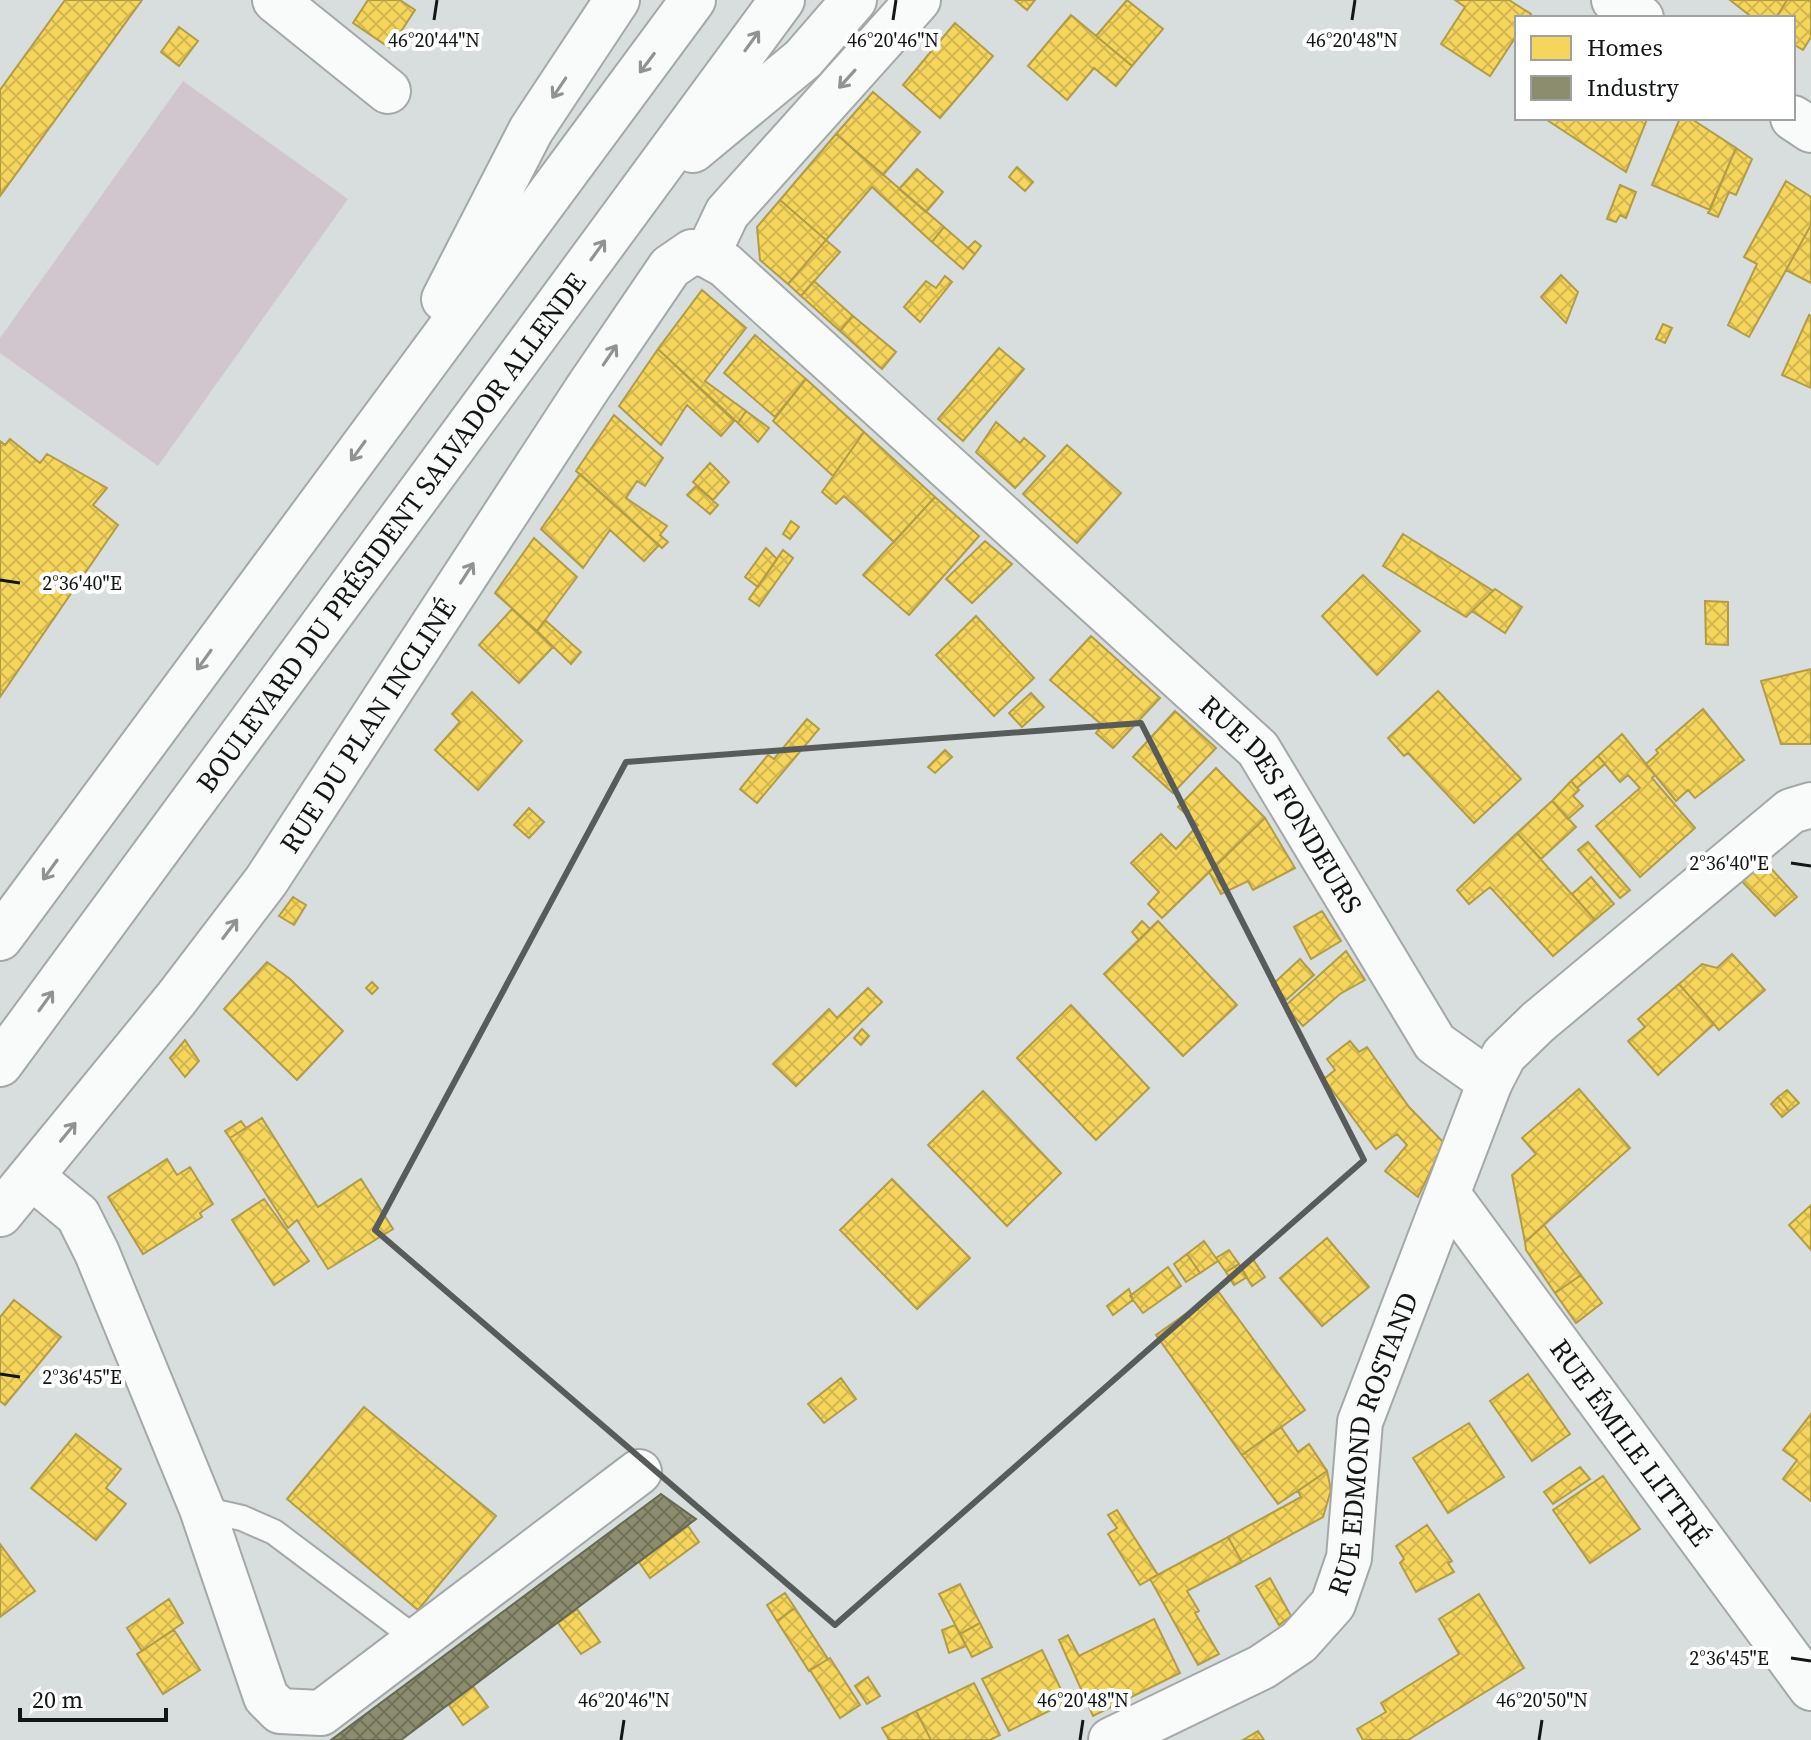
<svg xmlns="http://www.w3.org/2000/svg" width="1811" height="1740" font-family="'Source Serif 4',serif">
	<defs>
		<pattern id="homes-cross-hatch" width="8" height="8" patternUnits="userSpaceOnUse" patternTransform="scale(2)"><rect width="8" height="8" fill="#f6d55c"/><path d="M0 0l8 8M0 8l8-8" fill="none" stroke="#d2b64f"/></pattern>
		<pattern id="industry-cross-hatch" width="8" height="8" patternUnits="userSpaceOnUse" patternTransform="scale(2)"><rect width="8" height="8" fill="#8c8c6e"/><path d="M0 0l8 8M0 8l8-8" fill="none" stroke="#717159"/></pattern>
	</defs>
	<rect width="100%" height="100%" fill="#d7dedd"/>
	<!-- garden -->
	<path fill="#d2c6ce" d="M183 81 348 199 158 466 0 353V338Z"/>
	<!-- homes -->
	<path fill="url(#homes-cross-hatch)" stroke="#b29c47" stroke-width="2" d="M65 0H142L0 196V90Z
		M368 0H400L415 10 390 48 353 23Z
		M1015 0H1035L1027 10Z
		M1127 0 1163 29 1132 66 1096 36Z
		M1455 0H1509L1531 14 1528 18H1517V35L1490 76 1441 44 1465 7Z
		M1730 0H1787L1776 18H1753Z
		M1787 0H1811V37L1803 50 1793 44V18H1776Z
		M1071 15 1132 66 1116 86 1094 68 1067 100 1028 66Z
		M955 23 993 56 940 118 903 85Z
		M179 27 198 41 179 66 161 52Z
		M873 92 920 132 883 175 836 134Z
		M1544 118H1646L1647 119 1626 172Z
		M1680 118H1690L1736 148 1710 210 1652 185Z
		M836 134 944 227 932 242 872 187 826 240 780 200Z
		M1736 148 1752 159 1736 195 1729 192 1718 217 1708 213Z
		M1017 167 1033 182 1025 191 1009 177Z
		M917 169 943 192 926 212 899 189Z
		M1786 181 1811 197V225L1749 337 1728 325 1757 264 1744 257Z
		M1620 185 1636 192 1626 218 1620 215 1616 222 1607 219Z
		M780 200 826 240 788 284 760 260 757 227Z
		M1811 225V283L1786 270Z
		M944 227 975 254 963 269 932 242Z
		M826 240 840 252 801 296 788 284Z
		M975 241 981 246 975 254 968 248Z
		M1561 275 1578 292 1566 323 1541 297Z
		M945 276 952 282 920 322 904 307 926 281 936 288Z
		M814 281 853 316 840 331 801 296Z
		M702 290 746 328 705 381 746 411 738 423 658 349Z
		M1809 315 1811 316V388L1782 375Z
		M853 316 896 352 882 369 840 331Z
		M1663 324 1672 328 1665 343 1656 339Z
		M755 335 806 379 775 417 724 373Z
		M999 348 1024 369 963 441 938 419Z
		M658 349 734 421 721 436 687 405 661 445 619 406Z
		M806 379 864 432 833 476 773 421Z
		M746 411 769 428 758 442 738 423Z
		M614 415 663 458 645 486 637 481 626 498 667 526 660 535 668 542 662 548 576 471Z
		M996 422 1020 443 1024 438 1045 456 1015 488 976 452Z
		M864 432 935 497 894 542 844 496 836 504 822 492Z
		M10 439 40 463 47 454 107 488 93 505 118 525 0 697V441L5 445Z
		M1067 445 1121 493 1077 543 1023 494Z
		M710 463 729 482 713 500 693 482Z
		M580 474 659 545 644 561 610 530 583 568 541 529Z
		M696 486 718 505 710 514 687 495Z
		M935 497 979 536 909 615 863 575Z
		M791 521 799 527 790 539 783 534Z
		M1403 534 1451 564 1493 591 1466 617 1383 566Z
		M534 538 577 577 537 631 495 593Z
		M985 541 1012 564 972 603 946 579Z
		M766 548 777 559 758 587 745 577Z
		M783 550 793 558 759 606 749 599Z
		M1363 575 1420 631 1377 675 1322 616Z
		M1495 589 1522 607 1505 633 1472 611Z
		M1705 601 1728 602V645L1706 644Z
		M512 609 553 647 519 683 479 645Z
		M976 616 1034 678 994 716 936 655Z
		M545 620 581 652 571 664 537 631Z
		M1091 636 1160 698 1113 748 1096 733 1102 725 1050 680Z
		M1811 669V744H1781L1761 681Z
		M1438 691 1521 779 1474 823 1408 753 1404 756 1388 738Z
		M472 692 522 741 478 790 435 750 460 722 452 714Z
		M1031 693 1044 707 1022 727 1009 713Z
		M1703 709 1744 760 1695 798 1688 790 1676 801 1646 764 1658 753 1656 750Z
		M1175 711 1216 748 1173 793 1133 757Z
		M807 719 819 729 757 803 740 789 768 755 774 759Z
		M1622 734 1655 775 1652 778 1695 828 1640 877 1596 826 1640 788 1628 775 1620 782 1598 756Z
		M945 750 952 757 935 773 928 767Z
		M1598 756 1605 764 1577 788 1571 781Z
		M1216 768 1265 818 1162 918 1148 904 1159 892 1131 863 1161 834 1176 849 1198 825 1178 807Z
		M1571 781 1579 790 1573 796 1583 806 1568 819 1552 801Z
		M1552 801 1576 827 1541 859 1517 833Z
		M529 808 544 822 529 838 514 825Z
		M1265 818 1295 868 1253 890 1248 881 1221 894 1209 872Z
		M1517 833 1595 920 1553 956 1490 887 1469 904 1457 890Z
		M1588 842 1630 890 1620 898 1578 850Z
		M1759 855 1797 897 1775 916 1736 875Z
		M1591 877 1614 904 1595 920 1572 894Z
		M293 897 306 905 294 925 279 916Z
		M1322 911 1341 941 1311 959 1294 927Z
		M1142 921 1150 929 1139 940 1132 932Z
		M1158 921 1237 1005 1183 1056 1104 974Z
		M1346 951 1365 980 1340 994 1303 1026 1285 1006Z
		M1732 954 1765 990 1719 1030 1679 984 1702 964 1717 968Z
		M1300 959 1314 975 1286 1000 1272 985Z
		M267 962 290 979 343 1031 297 1080 224 1009Z
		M372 982 378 988 372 994 366 988Z
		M1679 984 1714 1024 1658 1075 1628 1041 1645 1027 1638 1019Z
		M868 988 882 1002 796 1086 773 1064 829 1009 837 1018Z
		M1071 1005 1149 1088 1096 1140 1017 1058Z
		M862 1029 869 1036 861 1045 854 1038Z
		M185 1040 199 1061 185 1077 170 1058Z
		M1350 1041 1359 1052 1367 1047 1409 1107 1444 1143 1418 1197 1385 1171 1407 1145 1397 1134 1376 1149 1324 1079 1335 1070 1327 1059Z
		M1579 1089 1630 1148 1525 1242 1512 1175 1536 1154 1522 1138Z
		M1787 1090 1799 1103 1789 1111 1778 1097Z
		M983 1091 1061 1173 1007 1226 928 1145Z
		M1778 1097 1789 1111 1782 1117 1771 1104Z
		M262 1118 318 1207 361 1179 393 1229 328 1269 297 1220 288 1228 230 1138Z
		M241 1121 246 1128 230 1138 225 1131Z
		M167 1159 177 1175 190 1167 213 1204 200 1213 202 1217 143 1254 108 1197Z
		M892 1179 970 1258 917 1309 840 1230Z
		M264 1199 309 1261 274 1285 232 1220Z
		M1811 1205V1250L1789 1225Z
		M1544 1225 1581 1275 1555 1293 1526 1250 1525 1242Z
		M1327 1238 1369 1287 1322 1326 1280 1278Z
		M1204 1241 1218 1261 1200 1273 1187 1254Z
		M1229 1250 1239 1264 1226 1272 1216 1258Z
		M1187 1254 1200 1273 1186 1282 1174 1264Z
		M1252 1258 1265 1277 1252 1286 1240 1267Z
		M1239 1264 1247 1277 1234 1285 1226 1272Z
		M1168 1267 1181 1286 1143 1313 1130 1296Z
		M1581 1275 1602 1303 1576 1323 1555 1293Z
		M1129 1289 1133 1300 1113 1315 1107 1306Z
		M1218 1291 1305 1410 1242 1455 1156 1335Z
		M14 1300 61 1337 5 1405 0 1401V1317Z
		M1528 1374 1570 1434 1532 1461 1490 1401Z
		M841 1378 856 1399 824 1423 808 1404Z
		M364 1407 496 1516 418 1610 287 1499Z
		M1811 1414V1501L1783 1479 1797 1460 1783 1450Z
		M1469 1423 1504 1477 1448 1513 1413 1458Z
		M1281 1427 1298 1452 1309 1444 1327 1471 1278 1504 1242 1455Z
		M76 1434 121 1469 106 1488 126 1504 96 1540 31 1488Z
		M1580 1467 1590 1479 1553 1504 1544 1492Z
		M1327 1471 1331 1490 1323 1517 1242 1562 1228 1537 1301 1497 1298 1491Z
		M1603 1476 1640 1529 1590 1563 1553 1510Z
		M1117 1510 1158 1575 1140 1585 1108 1534 1117 1528 1108 1515Z
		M1427 1525 1452 1561 1448 1563 1454 1572 1416 1592 1400 1563 1404 1559 1396 1546Z
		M688 1526 699 1542 650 1578 639 1562Z
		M1228 1537 1242 1562 1187 1591 1199 1611 1195 1613 1219 1654 1198 1665 1150 1579Z
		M0 1544 35 1591 0 1617Z
		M1270 1578 1291 1616 1279 1625 1256 1586Z
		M960 1584 980 1623 960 1634 939 1594Z
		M785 1593 795 1608 777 1621 767 1605Z
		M1479 1594 1524 1668 1408 1740H1363L1357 1729 1386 1712 1381 1703 1459 1654 1439 1619Z
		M169 1599 183 1623 142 1651 127 1628Z
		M795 1608 828 1659 809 1671 777 1621Z
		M577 1609 600 1642 581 1654 558 1623Z
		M1154 1619 1180 1673 1093 1716 1059 1640 1068 1635 1079 1656Z
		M980 1623 992 1647 972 1657 960 1634Z
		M955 1625 966 1646 949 1653 942 1630Z
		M174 1630 200 1670 163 1694 137 1654Z
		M1042 1650 1067 1702 1009 1731 982 1679Z
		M830 1658 860 1705 840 1718 810 1670Z
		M868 1677 880 1696 867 1704 855 1686Z
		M974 1683 1000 1735 990 1740H931L916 1711Z
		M473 1686 488 1707 463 1725 449 1705Z
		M916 1711 931 1740H889L882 1728Z
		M1258 1731 1264 1740H1243Z"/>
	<!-- industry -->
	<path fill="url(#industry-cross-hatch)" stroke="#676953" stroke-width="2" d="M661 1494 696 1519 401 1740H331Z"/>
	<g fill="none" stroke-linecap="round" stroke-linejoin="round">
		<!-- lane casing -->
		<g stroke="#a4a9a8" stroke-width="28">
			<path id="lane" d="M202 1509 242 1518 274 1532 419 1641"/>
		</g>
		<!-- street casing -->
		<g stroke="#a4a9a8" stroke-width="48">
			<g id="street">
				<path d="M275 0 388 91"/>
				<path d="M707 255 727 213 918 0"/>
				<path d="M32 1177 78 1215 97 1253 202 1509 266 1697 280 1711 321 1713 639 1472"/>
				<path id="s1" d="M1449 1196 1811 1688"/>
				<path id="s2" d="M0 1214 176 999 266 881 587 389 670 267 692 252 707 255 725 265 1258 749 1435 1043 1490 1082 1504 1055 1538 1022 1791 811 1811 805"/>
				<path id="s3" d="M1111 1740 1262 1667 1299 1642 1333 1604 1349 1558 1360 1422 1490 1082"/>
			</g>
		</g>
		<!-- primary casing -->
		<g stroke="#a4a9a8" stroke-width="48">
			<g id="primary">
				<path d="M1614 0 1641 18"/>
				<path d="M1793 118 1811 130"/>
				<path d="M693 150 803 59 854 0"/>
				<path d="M444 299 531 130 617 0"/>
				<path d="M0 938 693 0"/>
				<path id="s4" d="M0 1064 782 0"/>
			</g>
		</g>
		<!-- lane -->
		<use href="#lane" stroke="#f9fafa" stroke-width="24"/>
		<!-- street -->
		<use href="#street" stroke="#f9fafa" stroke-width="44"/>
		<!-- primary -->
		<use href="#primary" stroke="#f9fafa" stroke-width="44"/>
	</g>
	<!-- one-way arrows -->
	<defs><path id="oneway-shaft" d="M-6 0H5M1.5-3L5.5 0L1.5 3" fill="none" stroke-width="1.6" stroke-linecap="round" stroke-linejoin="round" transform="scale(2)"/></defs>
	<g stroke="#919393">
		<use href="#oneway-shaft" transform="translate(752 41) rotate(-54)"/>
		<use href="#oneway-shaft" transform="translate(647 63) rotate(127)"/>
		<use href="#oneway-shaft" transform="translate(847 79) rotate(132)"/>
		<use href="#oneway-shaft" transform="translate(559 88) rotate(124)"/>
		<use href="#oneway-shaft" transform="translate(598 250) rotate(-54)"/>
		<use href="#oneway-shaft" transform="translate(610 355) rotate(-56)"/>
		<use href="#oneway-shaft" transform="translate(358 451) rotate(126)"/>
		<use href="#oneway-shaft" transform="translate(467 573) rotate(-57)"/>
		<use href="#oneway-shaft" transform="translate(204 660) rotate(126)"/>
		<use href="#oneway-shaft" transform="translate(50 870) rotate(126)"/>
		<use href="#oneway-shaft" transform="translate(230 929) rotate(-53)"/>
		<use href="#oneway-shaft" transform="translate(46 1001) rotate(-54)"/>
		<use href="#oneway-shaft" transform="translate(68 1132) rotate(-51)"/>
	</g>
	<!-- marked area -->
	<path fill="none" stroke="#575c5b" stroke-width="6" stroke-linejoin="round" d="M1141 723 1364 1160 835 1625 375 1230 626 762Z"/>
	<!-- ticks -->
	<path fill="none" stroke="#121615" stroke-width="3" d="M434 20 437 0M893 20 896 0M1352 20 1355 0M0 580 20 583M1791 863 1811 866M0 1374 20 1377M1791 1658 1811 1661M621 1740 624 1720M1080 1740 1083 1720M1539 1740 1542 1720"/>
	<g text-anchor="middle" stroke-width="8" stroke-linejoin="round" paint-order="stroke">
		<!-- street labels -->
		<g font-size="28" fill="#121615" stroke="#fff">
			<text dy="10" stroke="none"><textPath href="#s4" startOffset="660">BOULEVARD DU PRÉSIDENT SALVADOR ALLENDE</textPath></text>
			<text dy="10" stroke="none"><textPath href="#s2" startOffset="612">RUE DU PLAN INCLINÉ</textPath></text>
			<text dy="10" stroke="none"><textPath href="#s2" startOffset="2002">RUE DES FONDEURS</textPath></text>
			<text dy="10" stroke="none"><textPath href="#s1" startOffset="306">RUE ÉMILE LITTRÉ</textPath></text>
			<text dy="10" stroke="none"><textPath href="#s3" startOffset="430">RUE EDMOND ROSTAND</textPath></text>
		</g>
	</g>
	<g font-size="20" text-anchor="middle" fill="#121615" stroke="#fff" stroke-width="8" stroke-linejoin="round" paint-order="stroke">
		<text x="434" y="47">46°20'44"N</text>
		<text x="893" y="47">46°20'46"N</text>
		<text x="1352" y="47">46°20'48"N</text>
		<text x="82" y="590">2°36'40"E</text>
		<text x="1729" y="870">2°36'40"E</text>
		<text x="82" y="1384">2°36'45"E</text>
		<text x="1729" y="1665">2°36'45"E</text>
		<text x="624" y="1707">46°20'46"N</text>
		<text x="1083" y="1707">46°20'48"N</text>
		<text x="1542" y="1707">46°20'50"N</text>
	</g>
	<!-- legend -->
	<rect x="1515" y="16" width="280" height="104" fill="#ffffff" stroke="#a0a2a1" stroke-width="2"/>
	<rect x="1531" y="36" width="40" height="24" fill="#f6d55c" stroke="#a0a2a1" stroke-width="2"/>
	<text x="1587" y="56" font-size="24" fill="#121615">Homes</text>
	<rect x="1531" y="76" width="40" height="24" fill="#8c8c6e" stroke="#a0a2a1" stroke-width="2"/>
	<text x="1587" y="96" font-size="24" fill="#121615">Industry</text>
	<!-- scale -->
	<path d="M20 1708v12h146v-12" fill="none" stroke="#121615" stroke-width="4"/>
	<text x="32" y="1708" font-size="24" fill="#121615" stroke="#ffffff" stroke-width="6" paint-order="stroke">20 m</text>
</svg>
